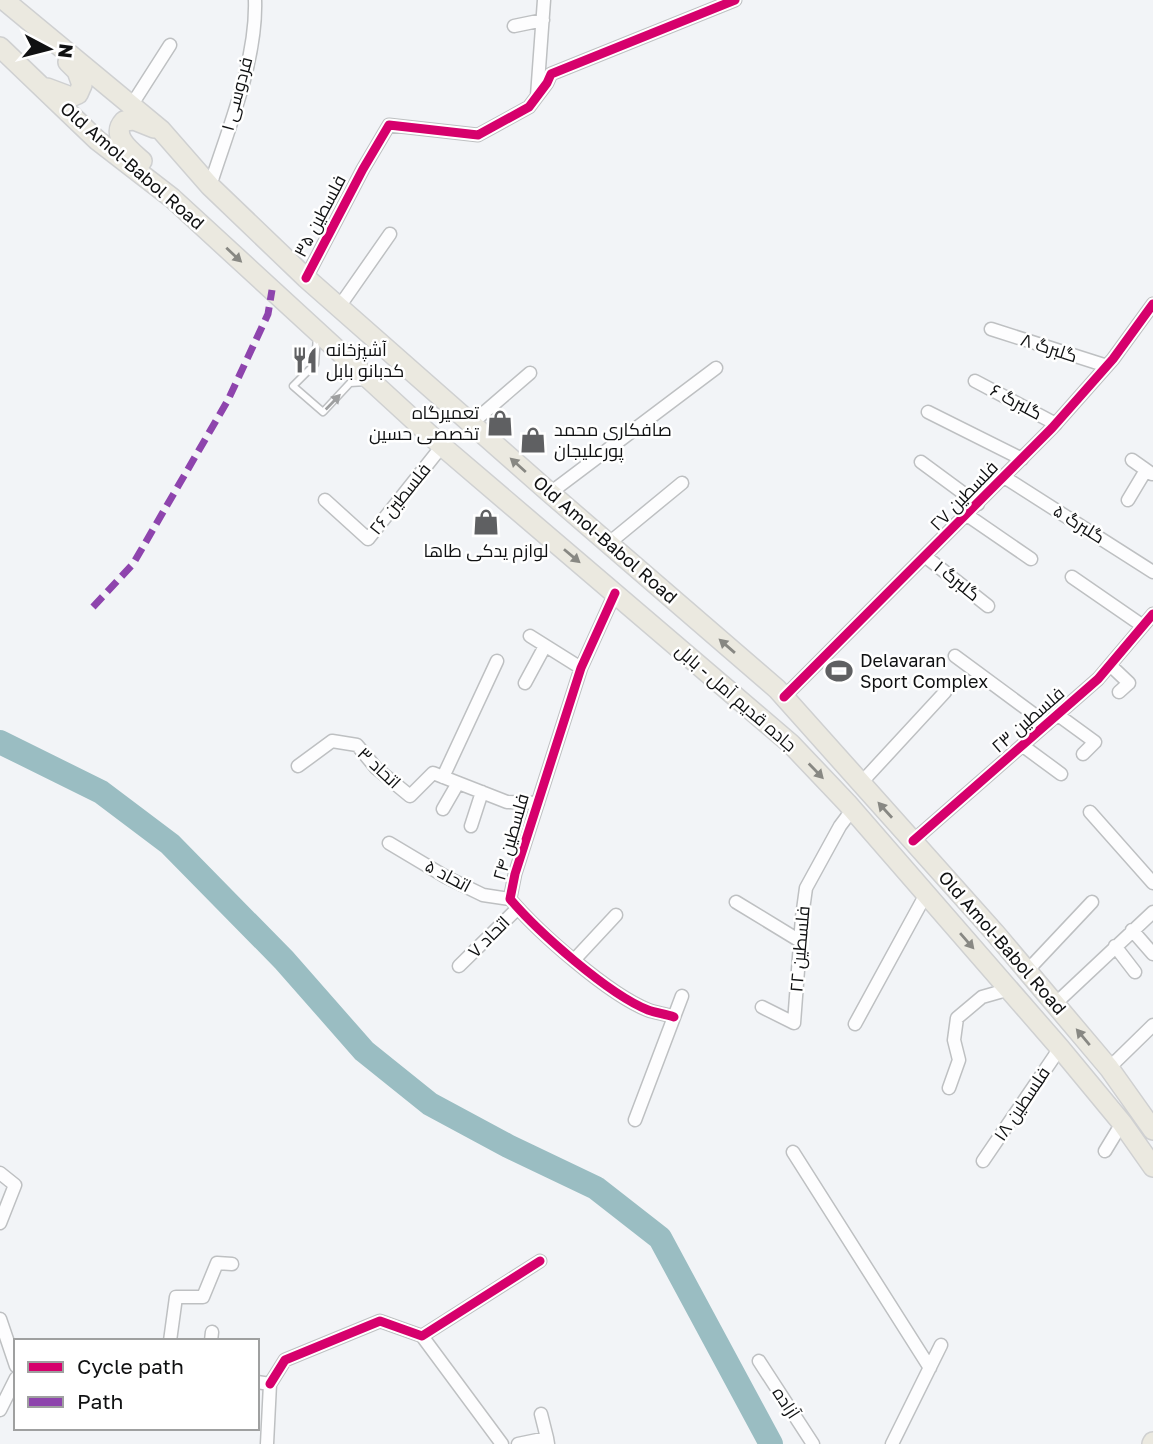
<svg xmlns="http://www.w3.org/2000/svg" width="1153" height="1444" font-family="'Golos Text',Cairo,sans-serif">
	<rect width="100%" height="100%" fill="#f2f4f7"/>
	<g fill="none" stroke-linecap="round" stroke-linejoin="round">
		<!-- river -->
		<path stroke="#9abdc2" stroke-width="24" d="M0 742 101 792 170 844 284 960 364 1051 430 1104 508 1146 596 1188 660 1238 771 1444"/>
		<!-- service casing -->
		<g stroke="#bec0c2" stroke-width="9">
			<path id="service" d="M317 336 315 364 293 386 323 412 350 383 366 382"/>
		</g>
		<!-- minor casing -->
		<g stroke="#bec0c2" stroke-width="15">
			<path id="minor" d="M514 26 543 20
				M537 96 544 0
				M131 106 170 45
				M210 186C228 129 257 61 255 0
				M306 278 363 169 389 125 478 135 529 107 547 83 551 74 735 0
				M339 307 390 234
				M991 329 1107 366
				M975 381 1056 424
				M928 412 1022 459
				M472 423 530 373
				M1132 460 1152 474
				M921 462 978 504
				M1004 477 1153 572
				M550 493 716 368
				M325 500 368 539 442 446
				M1128 500 1146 470
				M967 515 1031 559
				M609 543 682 483
				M926 557 988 606
				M1072 577 1143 626
				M615 593 581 668 515 874 510 899C538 932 608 994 648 1010 656 1013 666 1014 674 1017
				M530 636 581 668
				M955 656 1047 724
				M1110 665 1129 683 1119 692
				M525 683 545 646
				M784 697 1052 428 1113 359 1153 304
				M1058 715 1095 742 1083 754
				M1023 746 1061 774
				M298 766 332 741 357 745 376 768 410 796 433 773 507 802 538 803
				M443 777 497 661
				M861 783 945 692
				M443 809 458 783
				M1090 812 1153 883
				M471 826 482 792
				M913 841 1098 679 1153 614
				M389 843 446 877 483 895 510 899
				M736 902 800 941
				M1132 930 1153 954
				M1115 946 1135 972
				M575 959 616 915
				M459 966 518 908
				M1027 971 1092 902
				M1055 1004 1153 912
				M762 1007 794 1023 802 917 806 888 840 826 852 810
				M855 1024 926 894
				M1109 1068 1153 1025
				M949 1088 959 1060 954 1040 957 1018 982 997 1010 989
				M635 1120 682 996
				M1105 1151 1122 1123
				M793 1152 930 1368
				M983 1161 1060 1048
				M0 1173 15 1185 0 1223
				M0 1319 16 1366
				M422 1336 502 1444
				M170 1341 176 1297H203L217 1263 232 1264
				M211 1341 212 1332
				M759 1361 813 1444
				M257 1382 270 1384 267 1444
				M270 1384 285 1360 380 1321 422 1336 540 1261
				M0 1410 16 1378
				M541 1414 547 1438
				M518 1444 547 1438 548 1444
				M892 1444 941 1345"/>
		</g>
		<!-- primary casing -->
		<g stroke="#cfd0d1" stroke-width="22">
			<path id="primary" d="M4 0 161 130 210 186 306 278 550 493 777 689 995 933 1109 1068 1153 1130
				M0 47 97 140 172 198 442 446 791 744 847 803 1060 1048 1122 1123 1153 1167
				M47 88 71 97 78 94 82 85 77 71 68 62
				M142 161C131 151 110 136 124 121L134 120 154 128
				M1152 1444 1153 1442"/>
		</g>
		<!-- service -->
		<use href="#service" stroke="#fdfdfe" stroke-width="6"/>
		<!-- minor -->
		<use href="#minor" stroke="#fdfdfe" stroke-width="12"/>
		<!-- primary -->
		<use href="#primary" stroke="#ebe9e0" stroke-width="19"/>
		<!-- quiet -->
		<path stroke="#8e44ad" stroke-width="7" stroke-dasharray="14 7" stroke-linecap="butt" d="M93 607 133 564 228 400 268 314 272 290"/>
		<!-- cycleway casing -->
		<g stroke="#fff" stroke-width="13">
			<path id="cycleway" d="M306 278 363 169 389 125 478 135 529 107 547 83 551 74 735 0
				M615 593 581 668 515 874 510 899C538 932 608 994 648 1010 656 1013 666 1014 674 1017
				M784 697 1052 428 1113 359 1153 304
				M913 841 1098 679 1153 614
				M270 1384 285 1360 380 1321 422 1336 540 1261"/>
		</g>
		<!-- cycleway -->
		<use href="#cycleway" stroke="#d6006c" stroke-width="9"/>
	</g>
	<!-- one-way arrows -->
	<defs><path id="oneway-solid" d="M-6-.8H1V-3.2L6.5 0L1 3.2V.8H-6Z" transform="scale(1.75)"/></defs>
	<g fill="#888883">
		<use href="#oneway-solid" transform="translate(234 255) rotate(43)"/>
		<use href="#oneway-solid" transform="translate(518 465) rotate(-138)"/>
		<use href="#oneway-solid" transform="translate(572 556) rotate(40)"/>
		<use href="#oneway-solid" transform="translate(727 646) rotate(-139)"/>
		<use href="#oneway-solid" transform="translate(816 771) rotate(46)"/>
		<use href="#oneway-solid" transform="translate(885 810) rotate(-132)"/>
		<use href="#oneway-solid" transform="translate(967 941) rotate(49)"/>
		<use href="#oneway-solid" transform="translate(1083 1037) rotate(-130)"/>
	</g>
	<use fill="#9e9fa0" href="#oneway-solid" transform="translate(333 402) rotate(-46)"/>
	<!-- icons -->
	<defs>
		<g id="restaurant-bare" transform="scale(2.1)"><path d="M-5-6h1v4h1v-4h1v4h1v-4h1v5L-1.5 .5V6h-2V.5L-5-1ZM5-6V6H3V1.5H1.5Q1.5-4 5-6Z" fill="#5f6062" stroke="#fff" stroke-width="2.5" paint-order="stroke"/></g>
		<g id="shop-bare" transform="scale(2.1)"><path d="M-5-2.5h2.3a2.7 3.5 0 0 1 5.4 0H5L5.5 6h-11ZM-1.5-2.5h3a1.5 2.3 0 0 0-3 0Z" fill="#5f6062" stroke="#fff" stroke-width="2.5" paint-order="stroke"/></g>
		<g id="stadium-bare" transform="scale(2.1)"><path d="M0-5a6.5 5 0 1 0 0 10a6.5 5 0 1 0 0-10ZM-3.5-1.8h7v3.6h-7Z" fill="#5f6062" stroke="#fff" stroke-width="2.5" paint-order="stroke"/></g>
	</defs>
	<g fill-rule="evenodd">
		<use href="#restaurant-bare" x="305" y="360"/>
		<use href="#shop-bare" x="500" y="423"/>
		<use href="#shop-bare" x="533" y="440"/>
		<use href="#shop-bare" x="486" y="522"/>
		<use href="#stadium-bare" x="839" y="671"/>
	</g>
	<g text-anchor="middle" stroke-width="5" stroke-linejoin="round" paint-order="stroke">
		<!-- street labels -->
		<g font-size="18" fill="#101112" stroke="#fff">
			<text transform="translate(237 94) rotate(-75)" y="6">فردوسی ۱</text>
			<text transform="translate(132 166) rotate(41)" y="6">Old Amol-Babol Road</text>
			<text transform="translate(320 216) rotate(-62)" y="6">فلسطین ۳۵</text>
			<text transform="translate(1049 348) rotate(18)" y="6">گلبرگ ۸</text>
			<text transform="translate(1016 402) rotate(28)" y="6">گلبرگ ۶</text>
			<text transform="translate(964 496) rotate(-46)" y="6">فلسطین ۲۷</text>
			<text transform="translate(400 499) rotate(-51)" y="6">فلسطين ٢۶</text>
			<text transform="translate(1079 524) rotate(32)" y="6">گلبرگ ۵</text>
			<text transform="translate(605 540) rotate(41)" y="6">Old Amol-Babol Road</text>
			<text transform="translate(957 581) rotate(39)" y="6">گلبرگ ۱</text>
			<text transform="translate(736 698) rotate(41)" y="6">جاده قدیم آمل - بابل</text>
			<text transform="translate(1028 720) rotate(-41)" y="6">فلسطین ۲۳</text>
			<text transform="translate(379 768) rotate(43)" y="6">اتحاد ۳</text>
			<text transform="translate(511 837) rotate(-74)" y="6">فلسطین ۲۴</text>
			<text transform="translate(448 876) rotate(28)" y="6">اتحاد ۵</text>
			<text transform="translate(489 937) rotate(-45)" y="6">اتحاد ۷</text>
			<text transform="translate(1002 943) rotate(49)" y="6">Old Amol-Babol Road</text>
			<text transform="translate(800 949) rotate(-85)" y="6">فلسطین ۲۲</text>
			<text transform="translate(1022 1104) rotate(-56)" y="6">فلسطین ۱۸</text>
			<text transform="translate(786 1403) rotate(57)" y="6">آزاده</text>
		</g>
		<!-- poi labels -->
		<g font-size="18" fill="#101112" stroke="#fff" text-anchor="start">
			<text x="326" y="356">آشپزخانه<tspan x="326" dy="21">کدبانو بابل</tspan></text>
			<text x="479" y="419" text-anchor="end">تعمیرگاه<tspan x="479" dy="21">تخصصی حسین</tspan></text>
			<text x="554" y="436">صافکاری محمد<tspan x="554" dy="21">پورعلیجان</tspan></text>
			<text x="486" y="557" text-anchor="middle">لوازم یدکی طاها</text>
			<text x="860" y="667">Delavaran<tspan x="860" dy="21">Sport Complex</tspan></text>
		</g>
	</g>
	<!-- legend -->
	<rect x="14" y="1339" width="245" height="91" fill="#ffffff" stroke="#9fa0a0" stroke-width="2"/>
	<rect x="28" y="1362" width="35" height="10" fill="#d6006c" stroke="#9fa0a0" stroke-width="2"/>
	<text x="77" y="1374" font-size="21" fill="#101112">Cycle path</text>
	<rect x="28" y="1397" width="35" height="10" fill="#8e44ad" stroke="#9fa0a0" stroke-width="2"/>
	<text x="77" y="1409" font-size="21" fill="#101112">Path</text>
	<!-- north arrow -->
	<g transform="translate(49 49) rotate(97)" stroke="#ffffff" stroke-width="5" paint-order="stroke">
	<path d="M0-5L12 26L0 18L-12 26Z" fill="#101112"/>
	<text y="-10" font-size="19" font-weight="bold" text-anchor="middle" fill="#101112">N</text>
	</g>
</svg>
